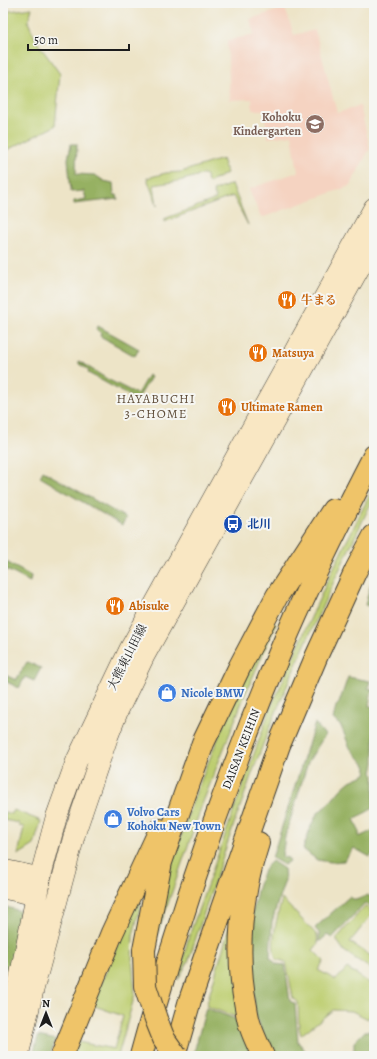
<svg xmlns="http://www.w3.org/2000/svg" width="377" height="1059" font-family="Alegreya,'Noto Serif JP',serif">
	<rect width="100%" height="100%" fill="#f6f6f2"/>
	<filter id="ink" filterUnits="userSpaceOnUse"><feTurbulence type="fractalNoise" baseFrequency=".025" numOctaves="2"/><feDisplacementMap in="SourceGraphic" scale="8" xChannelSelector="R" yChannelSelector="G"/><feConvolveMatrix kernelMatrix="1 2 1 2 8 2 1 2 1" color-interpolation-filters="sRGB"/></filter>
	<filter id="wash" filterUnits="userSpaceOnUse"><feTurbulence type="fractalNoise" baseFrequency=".012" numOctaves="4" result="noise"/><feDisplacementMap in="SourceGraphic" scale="16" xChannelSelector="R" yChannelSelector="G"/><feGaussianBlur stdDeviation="0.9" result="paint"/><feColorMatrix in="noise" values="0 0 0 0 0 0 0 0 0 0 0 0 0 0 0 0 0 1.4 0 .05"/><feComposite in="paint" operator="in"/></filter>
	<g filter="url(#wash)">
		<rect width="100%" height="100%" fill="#ede4c7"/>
		<!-- built -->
		<path fill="#f5d3c1" d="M285 8 294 35 315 30 337 113 360 106 370 148 350 186 261 218 249 189 298 172 292 135 268 138 264 110H252V99L230 100 227 41 254 34 250 19Z"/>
		<!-- green -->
		<path fill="#bdce70" stroke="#6c7546" d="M32 8 28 22 37 42 60 74 55 126 3 152V12Z
			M222 159 227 173 209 183 205 174 179 181 154 185 157 206 147 178 166 173 181 172Z
			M232 184 248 225 233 196 164 222V219L216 199 213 191Z
			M374 486V497C330 589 285 683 250 779 228 839 208 901 188 962L178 980 188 939 270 709 330 575Z
			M273 622 276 624 244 697 203 802 152 950 158 906 193 800 236 694Z
			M14 810 41 821 34 845 18 855 24 827 19 826V823L4 820 5 812 12 814Z
			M282 899 317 935 318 944 313 950 324 961 318 970 336 980 347 968 374 986V1009L368 1019 352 1011 333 1010 301 1035 299 1028 298 1002 293 998 286 962 276 959C269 944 278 914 282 899Z
			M136 901 141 903 133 936 132 958 135 994 118 1056H71L78 1042 114 1049 123 1016 92 1005Z
			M365 906 373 913 350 942 374 958V971L344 951 336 939Z
			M233 915 239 1018 206 1006Z"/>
		<!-- forest -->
		<path fill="#96b162" stroke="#59663f" d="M71 144H77L76 174 95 175 104 181 113 183 114 195H117L118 199 74 204V201L86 199 84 191 71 192 68 159Z
			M98 326 139 349 135 356 100 336 101 333 96 329Z
			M79 361 107 379 137 394 148 375 151 377 137 400 88 373 89 370 79 364Z
			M43 471 126 518 122 525 40 477Z
			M3 560 31 576 30 582 3 568Z
			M374 573V608L365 605Z
			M27 662 41 668 34 681 25 677 19 688 3 680V674L16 680Z
			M348 677 370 681 368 688 372 689 369 706 374 707V763L372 773 374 775V808L354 819 359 830V837L374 830V852L370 857 354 848 344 861 331 862 317 860 303 849 311 826 317 814 331 801 341 789 350 781 366 774 367 767 350 748 341 726 333 719 336 706 339 703Z
			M315 723 325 735 308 762 285 837 282 857 288 858 290 861 284 865 272 858Z
			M272 861 284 869 285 880 280 895 272 922 270 957 276 964 285 965 290 1001 295 1004 298 1042 310 1056H272L255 1015 249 929 257 891 264 869Z
			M368 895 374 900V909L365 903 332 938 327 935 319 942V933L315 928 349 897 356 900Z
			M3 906 20 911 7 996H3Z
			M206 1008 241 1021 255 1056H193Z
			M365 1031H374V1056H350L354 1054V1042Z
			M38 1036 56 1040 49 1056H33Z"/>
	</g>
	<g filter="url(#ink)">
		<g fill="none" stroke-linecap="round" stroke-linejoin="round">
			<!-- secondary casing -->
			<g stroke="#3b3a36" stroke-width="22">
				<path id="secondary" d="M3 870 40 878
					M3 888 36 895
					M3 1052 18 987 40 878 56 818 77 760 130 649 374 208
					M18 1056 33 990 76 829 107 738 118 710 144 656 374 241"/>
			</g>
			<!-- highway casing -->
			<g stroke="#3b3a36" stroke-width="24">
				<path id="highway" d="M258 843C241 894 235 953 246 1007 247 1014 248 1021 251 1028 254 1037 259 1047 263 1056
					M144 950 161 862 203 743 240 666 277 596 333 510
					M62 1056 112 933 160 830
					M141 1056C179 916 226 779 283 645 310 581 342 518 374 456
					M174 1056 190 1000 279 745 317 655 356 570 374 536"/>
			</g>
			<!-- secondary -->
			<use href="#secondary" stroke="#f9e7c3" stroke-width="21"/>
			<!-- highway -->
			<use href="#highway" stroke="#efc469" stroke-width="22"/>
			<!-- highway-bridge casing -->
			<g stroke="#3b3a36" stroke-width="24" stroke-linecap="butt">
				<path id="highway-bridge" d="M144 950 145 986 156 1019 164 1039 176 1056"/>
			</g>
			<!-- highway-bridge -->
			<use href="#highway-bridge" stroke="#efc469" stroke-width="22"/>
		</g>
	</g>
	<!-- icons -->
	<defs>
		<g id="school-disc" transform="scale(1)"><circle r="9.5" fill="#8d6e63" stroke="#f6f6f2"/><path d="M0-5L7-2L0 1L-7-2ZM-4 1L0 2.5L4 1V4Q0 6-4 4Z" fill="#fff"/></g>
		<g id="restaurant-disc" transform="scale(1)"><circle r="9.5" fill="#e8710a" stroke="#f6f6f2"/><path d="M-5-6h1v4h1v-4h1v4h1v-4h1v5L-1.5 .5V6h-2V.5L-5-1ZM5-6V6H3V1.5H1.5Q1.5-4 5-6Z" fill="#fff"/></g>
		<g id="bus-disc" transform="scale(1)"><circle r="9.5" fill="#1a4fb4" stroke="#f6f6f2"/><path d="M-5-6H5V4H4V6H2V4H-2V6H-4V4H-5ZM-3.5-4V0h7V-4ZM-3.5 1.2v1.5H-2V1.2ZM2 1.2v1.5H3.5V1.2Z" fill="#fff"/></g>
		<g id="shop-disc" transform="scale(1)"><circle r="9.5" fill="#3f7fe0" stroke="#f6f6f2"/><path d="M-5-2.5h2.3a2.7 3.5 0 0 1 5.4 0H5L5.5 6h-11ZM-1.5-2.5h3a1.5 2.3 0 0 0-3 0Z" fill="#fff"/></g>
	</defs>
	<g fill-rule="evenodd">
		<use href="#school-disc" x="315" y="124"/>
		<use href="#restaurant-disc" x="287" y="300"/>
		<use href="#restaurant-disc" x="258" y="353"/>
		<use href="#restaurant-disc" x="227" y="407"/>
		<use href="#bus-disc" x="233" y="524"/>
		<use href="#restaurant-disc" x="115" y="606"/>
		<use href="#shop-disc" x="167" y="693"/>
		<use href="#shop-disc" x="113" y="819"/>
	</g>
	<g text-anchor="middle" stroke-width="4" stroke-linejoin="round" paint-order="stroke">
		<!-- education labels -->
		<g font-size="12" font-weight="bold" fill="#785e54" stroke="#f6f6f2" text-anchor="end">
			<text x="301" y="121">Kohoku<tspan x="301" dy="14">Kindergarten</tspan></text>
		</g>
		<!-- food labels -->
		<g font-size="12" font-weight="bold" fill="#c56008" stroke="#f6f6f2" text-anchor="start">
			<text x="301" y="304">牛まる</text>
			<text x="272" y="357">Matsuya</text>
			<text x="241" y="411">Ultimate Ramen</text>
			<text x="129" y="610">Abisuke</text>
		</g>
		<!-- transit labels -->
		<g font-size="12" font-weight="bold" fill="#164399" stroke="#f6f6f2" text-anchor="start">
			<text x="247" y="528">北川</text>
		</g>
		<!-- street labels -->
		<g font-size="12" fill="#1c1c1c" stroke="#f6f6f2">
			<text transform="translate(127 657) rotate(-63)" y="4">大熊東山田線</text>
			<text transform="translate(241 749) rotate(-69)" y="4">DAISAN KEIHIN</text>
		</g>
		<!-- shop labels -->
		<g font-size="12" font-weight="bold" fill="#366cbe" stroke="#f6f6f2" text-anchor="start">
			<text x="181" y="697">Nicole BMW</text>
			<text x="127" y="816">Volvo Cars<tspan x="127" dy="14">Kohoku New Town</tspan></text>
		</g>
		<!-- neighbourhood labels -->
		<g font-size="13" letter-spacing="1" fill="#604e3a" stroke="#f6f6f2">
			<text x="156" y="403">HAYABUCHI<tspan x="156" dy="15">3-CHOME</tspan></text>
		</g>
	</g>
	<!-- margin -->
	<rect width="377" height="1059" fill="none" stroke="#f6f6f2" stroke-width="16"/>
	<!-- north arrow -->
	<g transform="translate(46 1013)" stroke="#f6f6f2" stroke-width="3" paint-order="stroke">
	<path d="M0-3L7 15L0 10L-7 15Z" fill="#1c1c1c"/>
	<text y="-6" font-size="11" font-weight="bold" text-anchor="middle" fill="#1c1c1c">N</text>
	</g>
	<!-- scale -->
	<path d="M28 44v6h101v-6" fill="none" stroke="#1c1c1c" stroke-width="2"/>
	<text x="34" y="44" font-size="12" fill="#1c1c1c" stroke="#f6f6f2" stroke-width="3" paint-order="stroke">50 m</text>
</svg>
